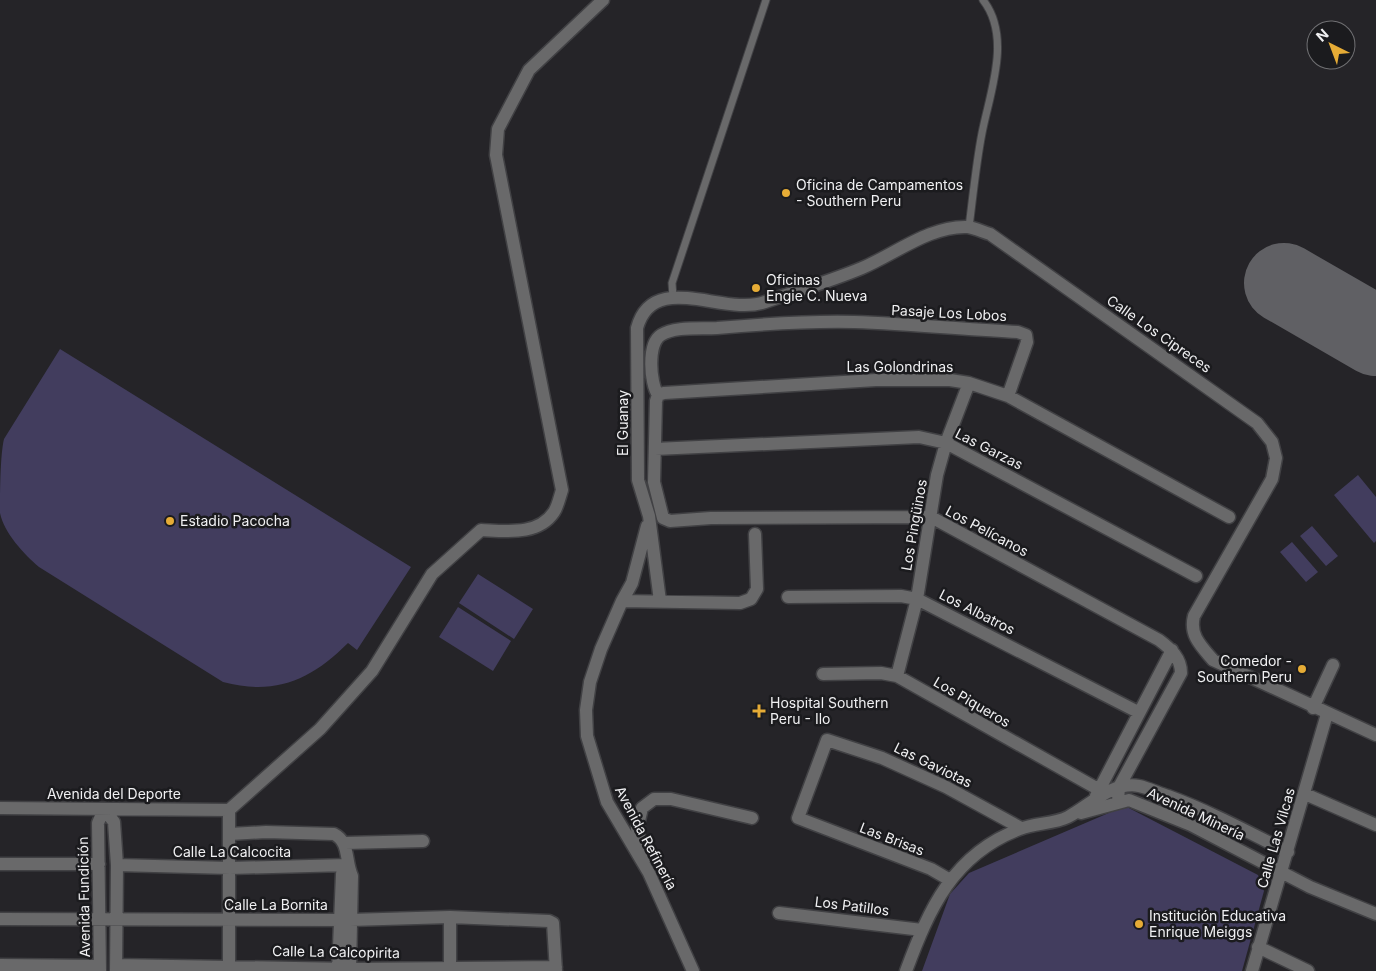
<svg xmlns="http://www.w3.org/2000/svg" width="1376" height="971" font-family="Inter,sans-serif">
	<rect width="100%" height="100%" fill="#252428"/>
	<!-- green -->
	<path fill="#423d5e" d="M60 349 411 567 357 650 348 643C311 680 275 696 223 682L39 567C24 554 4 533 0 513 0 497 0 455 4 439Z
		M1358 475 1376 497V541L1374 543 1334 495Z
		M1312 526 1338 556 1326 566 1300 536Z
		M1292 542 1318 572 1306 582 1280 552Z
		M478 574 533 609 514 639 459 603Z
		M458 607 511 641 493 671 439 637Z
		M1125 806 1258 875 1264 891 1242 971H922L950 894 969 873Z"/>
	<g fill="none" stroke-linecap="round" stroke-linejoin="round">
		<!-- runway -->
		<path stroke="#606064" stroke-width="80" d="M1284 283 1376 336"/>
		<!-- lane casing -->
		<g stroke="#414144" stroke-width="9">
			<path id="lane" d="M969 227C973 196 976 164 982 133 990 92 1012 37 983 0
				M673 297 672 283 766 0"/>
		</g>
		<!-- street casing -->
		<g stroke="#414144" stroke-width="15">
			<path id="street" d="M658 395 656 401 654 482 663 518 670 521 711 518 931 517 1159 640C1171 649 1181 658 1181 673L1119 787 1118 802
				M658 395 664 393 876 380H950L969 383 1008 396 1229 517
				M658 395C650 383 647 344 661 335 675 326 700 329 717 328 762 324 809 321 854 322 909 324 963 329 1018 332L1026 335 1027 342 1008 396
				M655 449 919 437 946 443 1196 576
				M647 526 632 583 622 601 601 649 590 682 586 710 587 736 607 802 649 873 693 971
				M788 597 901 596 917 599 1138 712
				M622 601 740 603 751 599 757 589 755 534
				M660 601 649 516 638 480 637 328C653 269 724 317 765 302 797 291 831 281 862 268 895 254 931 225 968 227 975 228 983 232 990 234L1257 423 1272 442 1276 458 1272 479 1194 616C1189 635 1201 646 1213 660L1376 735
				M823 674 881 673 897 676 1098 789
				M897 676 917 599 937 475 946 443 969 383
				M1313 708 1333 665
				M1305 794 1376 825
				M1096 796 1172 650
				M0 808 229 810
				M229 810 320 729 372 671 432 574 481 530C506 531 538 536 554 512 558 506 560 496 562 490L496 155 498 129 529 70 603 0
				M229 810V971
				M1081 813 1129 800 1191 825 1310 887 1376 914
				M230 834 266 832 334 834C350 842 345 861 352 876L350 971
				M345 843 423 841
				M645 859 637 829 642 808 654 799H671L752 818
				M0 864H99
				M117 865 230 868 347 865
				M950 880 931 869 798 818 827 740 882 758 946 787 1021 828
				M779 913 922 930
				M0 919 350 920 450 917 549 921 553 923 556 971
				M1258 947 1308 971
				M0 965 100 966
				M116 965 350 969 556 967
				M100 971 98 823 104 809 114 822 117 865 116 971
				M338 971 342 874 347 865
				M450 971V917
				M906 971C929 909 953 854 1020 829 1035 823 1054 824 1068 817 1089 806 1112 781 1139 786 1149 788 1158 793 1168 796 1209 811 1248 832 1288 852
				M1252 971 1327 714"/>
		</g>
		<!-- lane -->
		<use href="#lane" stroke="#69696a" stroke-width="7"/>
		<!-- street -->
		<use href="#street" stroke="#69696a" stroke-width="12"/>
	</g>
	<!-- markers -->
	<g fill="#e6ac36" stroke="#1b1b1e" stroke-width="2">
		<circle cx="786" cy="193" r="5"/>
		<circle cx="756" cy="288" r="5"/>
		<circle cx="170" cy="521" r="5"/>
		<circle cx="1302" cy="669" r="5"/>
		<path d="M756.5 703.5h5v5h5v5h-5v5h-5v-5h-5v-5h5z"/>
		<circle cx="1139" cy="924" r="5"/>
	</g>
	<g text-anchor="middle" stroke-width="5" stroke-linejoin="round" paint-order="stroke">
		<!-- poi labels -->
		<g font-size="14" fill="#f0f0f2" stroke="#1b1b1e" text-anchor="start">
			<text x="796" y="190">Oficina de Campamentos<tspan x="796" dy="16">- Southern Peru</tspan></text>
			<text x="766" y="285">Oficinas<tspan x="766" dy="16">Engie C. Nueva</tspan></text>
			<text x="180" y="526">Estadio Pacocha</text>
			<text x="1292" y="666" text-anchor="end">Comedor -<tspan x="1292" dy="16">Southern Peru</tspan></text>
			<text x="770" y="708">Hospital Southern<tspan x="770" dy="16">Peru - Ilo</tspan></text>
			<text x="1149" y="921">Institución Educativa<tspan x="1149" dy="16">Enrique Meiggs</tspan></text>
		</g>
		<!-- street labels -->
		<g font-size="14" fill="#f0f0f2" stroke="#1b1b1e">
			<text transform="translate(949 313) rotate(3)" y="5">Pasaje Los Lobos</text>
			<text transform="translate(1159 334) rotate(35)" y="5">Calle Los Cipreces</text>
			<text x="900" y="372">Las Golondrinas</text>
			<text transform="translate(623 423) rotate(-90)" y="5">El Guanay</text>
			<text transform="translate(989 449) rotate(27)" y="5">Las Garzas</text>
			<text transform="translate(914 525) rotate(-80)" y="5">Los Pingüinos</text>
			<text transform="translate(987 531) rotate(28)" y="5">Los Pelícanos</text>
			<text transform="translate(977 612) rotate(27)" y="5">Los Albatros</text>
			<text transform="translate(972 702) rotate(30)" y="5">Los Piqueros</text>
			<text transform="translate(933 765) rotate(26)" y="5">Las Gaviotas</text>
			<text x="114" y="799">Avenida del Deporte</text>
			<text transform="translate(1196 814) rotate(25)" y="5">Avenida Minería</text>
			<text transform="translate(646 838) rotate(62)" y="5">Avenida Refinería</text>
			<text transform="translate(1276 838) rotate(-74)" y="5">Calle Las Vilcas</text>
			<text transform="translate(892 839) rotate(21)" y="5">Las Brisas</text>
			<text x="232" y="857">Calle La Calcocita</text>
			<text transform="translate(84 897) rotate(-91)" y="5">Avenida Fundición</text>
			<text x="276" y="910">Calle La Bornita</text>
			<text transform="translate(852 906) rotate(7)" y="5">Los Patillos</text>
			<text transform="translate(336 952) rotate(1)" y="5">Calle La Calcopirita</text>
		</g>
	</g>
	<!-- north arrow -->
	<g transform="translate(1331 45) rotate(318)"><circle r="24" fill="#1b1b1e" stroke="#707073"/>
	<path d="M0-4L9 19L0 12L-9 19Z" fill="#e6ac36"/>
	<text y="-8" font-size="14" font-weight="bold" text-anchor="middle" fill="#f0f0f2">N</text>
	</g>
</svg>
